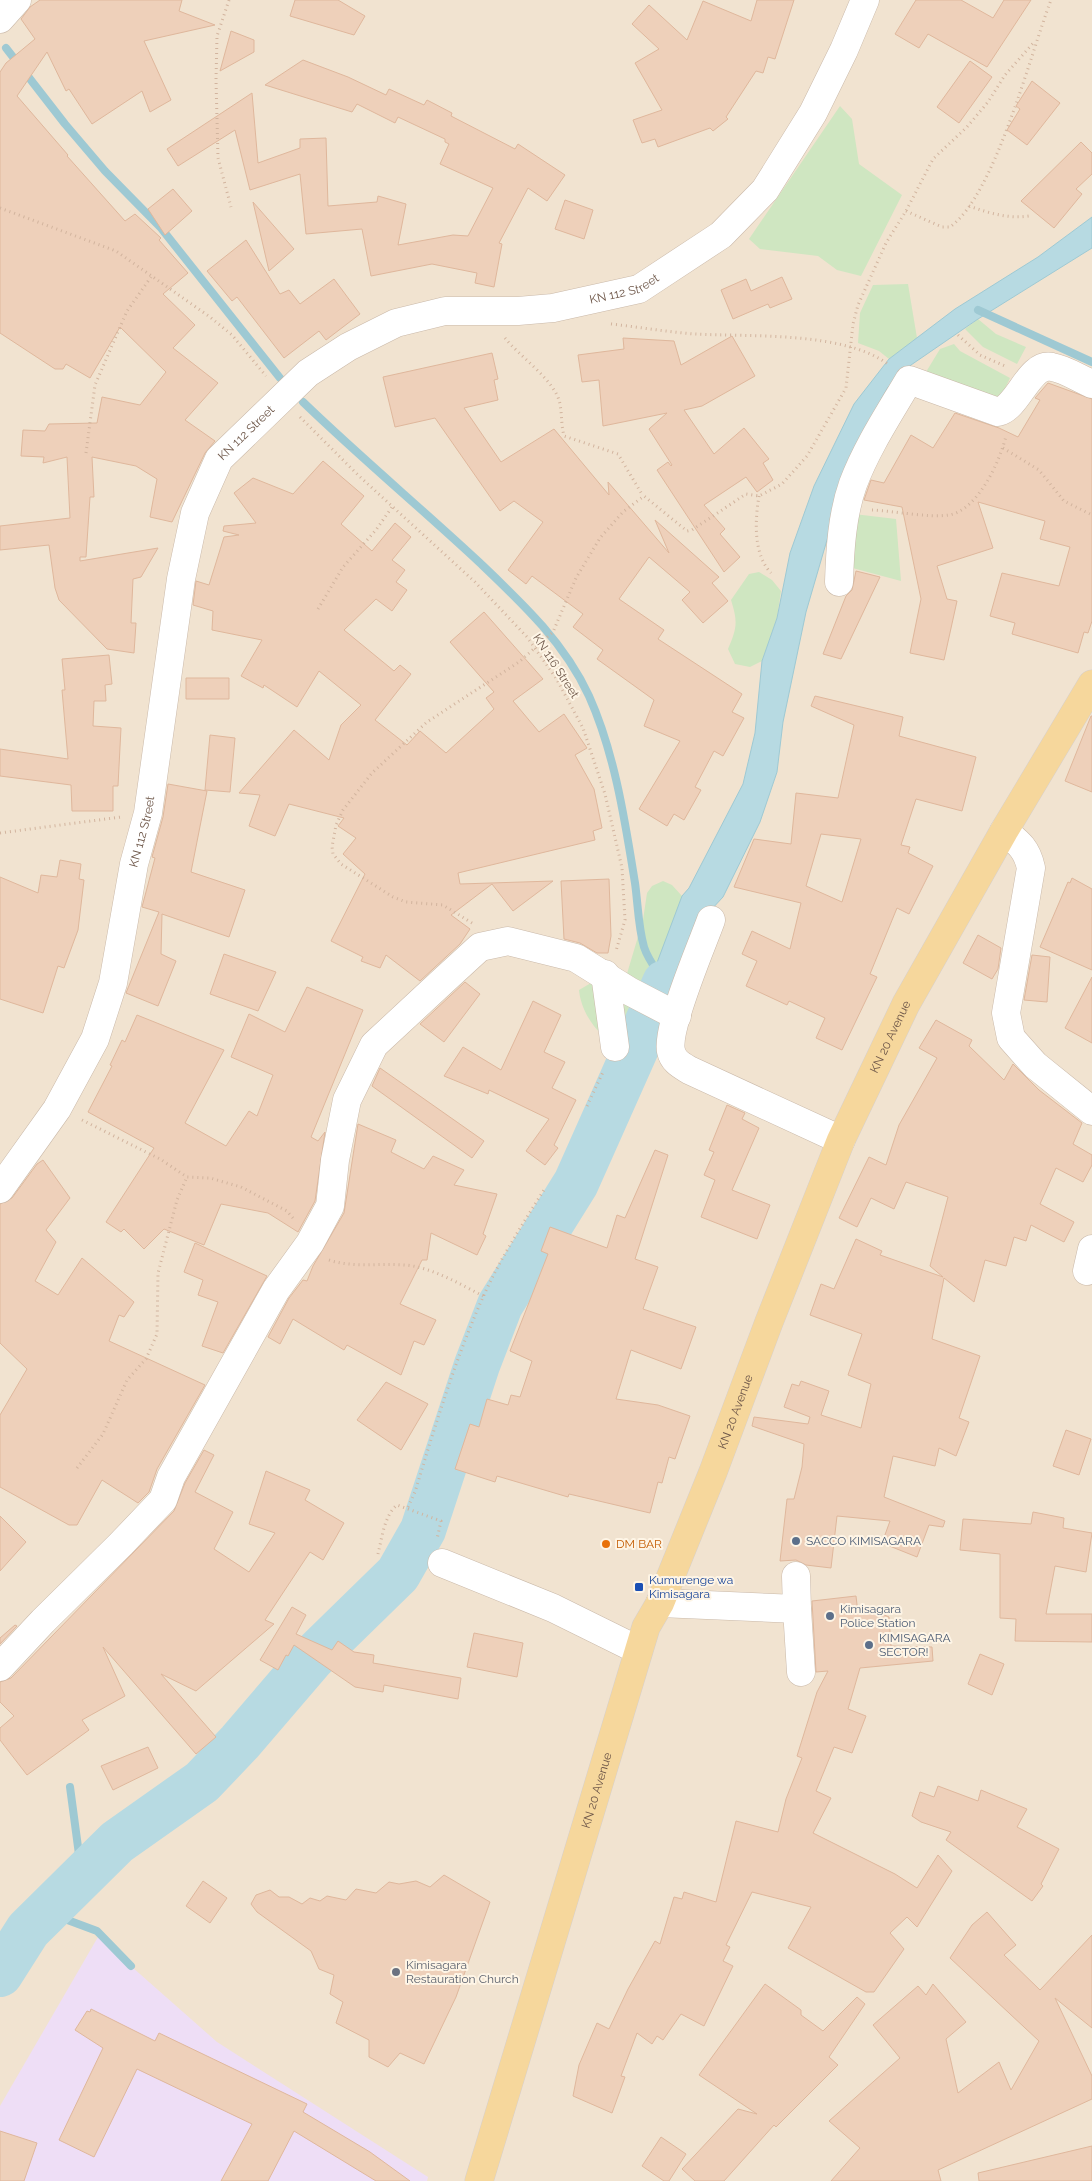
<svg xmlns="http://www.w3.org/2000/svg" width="1092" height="2181" font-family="Raleway,sans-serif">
	<rect width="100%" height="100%" fill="#faf1e1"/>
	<!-- residential -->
	<path fill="#f1e3d0" d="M0 0H1092V2181H0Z"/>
	<!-- education -->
	<path fill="#eedef6" d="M98 1937 217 2042 428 2177 427 2181H0V2106Z"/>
	<!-- green -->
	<path fill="#cfe6c1" d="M840 106 852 119 859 164 902 195 861 276 837 270 818 256 760 249 749 239Z
		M908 284 917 338 889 359 879 351 858 343 860 313 873 285Z
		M978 319 996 334 1026 347 1017 364 983 347 965 329Z
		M954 344 960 351 1010 378 1000 399 926 372 940 349Z
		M854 514 896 519 901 581 845 566Z
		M759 572 772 580 781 591 777 618 762 661 750 667 735 664 728 649C737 628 738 622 731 600L749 574Z
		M663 881 672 885 682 896C675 915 657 978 644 988L626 977 643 920 647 893 652 886Z
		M591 983 639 1004C637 1021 634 1035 621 1046 599 1039 581 1013 579 990Z"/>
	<!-- water -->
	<path fill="#b7dae2" stroke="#9ec9d3" d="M1092 217V248L978 319 911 365 888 387 869 421 836 509 806 612 783 722 777 772 760 822 723 897 710 911 675 987 665 983 655 968 682 896 689 888 743 784 755 733 762 661 777 618 790 553 814 486 854 404 889 359 955 309 1038 257Z"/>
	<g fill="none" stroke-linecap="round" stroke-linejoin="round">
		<!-- stream -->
		<path stroke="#9ec9d3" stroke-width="8" d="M6 48 65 124 105 171 161 228 280 378
			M978 310 1092 362
			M303 402C360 457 421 508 479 562 522 603 564 642 589 696 615 754 625 821 635 883 638 904 638 926 644 947 648 960 658 972 665 983
			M70 1787 82 1877
			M46 1912 97 1931 131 1966"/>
		<!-- river -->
		<path stroke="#b7dae2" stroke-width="46" d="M0 1974 28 1930 117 1842 202 1782 240 1742 312 1658 398 1574 423 1530 477 1365 500 1305 576 1183 665 983"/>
	</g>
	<!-- building -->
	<path fill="#eed0ba" stroke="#dfb79c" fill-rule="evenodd" d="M40 0H182L179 11 215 25 144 41 171 100 150 112 142 91 92 124 69 89 66 91 47 52 17 96 68 155 67 156 125 221 135 214 161 238 159 240 188 273 163 294 195 325 173 348 218 383 185 420 215 441 205 453 172 522 150 517 157 479 136 466 92 457 94 497H90L86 557H80V561L158 548 141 577 133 579 131 623H136L134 653 107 649 59 600 55 588 49 545 0 550V526L70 518 67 457 43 463 44 457 21 456 23 430 45 431 49 424 97 423 102 397 140 405 166 372 120 327 90 378 66 364 63 369H55L0 333V72L6 63 35 39 21 19 30 7Z
		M295 0H338L365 16 354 35 290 16Z
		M757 0H794L775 59 768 57 763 73 756 71 726 117 728 119 713 131 710 128 658 147 655 139 642 143 633 120 662 110 635 63 659 49 632 24 649 5 687 40 703 1 751 21Z
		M916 0H961L993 18 1004 0H1031L987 67 928 34 919 48 895 34Z
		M231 31 254 40V52L220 71Z
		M303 60 348 77 386 95 389 89 424 105 427 100 452 113 451 116 515 149 518 144 565 175 547 201 528 188 499 243 502 244 494 287 475 283 477 273 432 264 371 276 362 229 306 234 300 174 250 190 235 130 178 166 167 149 252 93 258 163 300 148V139L326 138 328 206 377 202 378 196 406 204 398 245 453 235 468 236 493 188 440 164 449 144 445 142V139L398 117 395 123 357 104 352 112 265 85Z
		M970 61 992 77 959 123 937 107Z
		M1032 81 1060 103 1027 145 1007 130 1020 109 1016 106Z
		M1081 142 1092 153V174L1076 189 1082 194 1054 228 1021 201Z
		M173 189 192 211 165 235 148 209Z
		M565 200 593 210 584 239 555 229Z
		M253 202 294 249 269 271Z
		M246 240 280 294 289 290 300 304 334 279 360 314 326 340 319 331 284 358 237 297 232 301 207 271Z
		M782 277 792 299 770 308 768 304 733 319 721 290 746 279 751 291Z
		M732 336 755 376 702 406 684 410 714 454 744 428 769 459 763 463 773 480 757 492 746 477 704 505 725 529 720 534 740 557 724 572 657 470 668 462 671 466 672 465 649 429 667 413 603 426 599 380 582 382 578 355 624 349 623 338 674 341 681 365Z
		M492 353 498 379 494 380 498 400 464 408 501 462 554 429 609 495 608 482 669 553 655 520 719 577 712 583 728 601 703 623 682 600 690 592 649 557 619 599 664 630 658 639 742 694 732 712 744 718 723 756 714 751 695 787 701 790 684 820 674 814 667 826 639 809 680 741 644 726 654 700 597 659 603 650 573 627 583 614 532 576 526 584 508 570 543 522 514 501 500 511 435 418 395 427 383 377Z
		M1048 383 1092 399V621L1088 633 1084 632 1078 653 1012 634 1015 623 990 616 1002 573 1059 586 1070 547 1040 539 1045 521 978 502 993 548 937 566 947 599 957 601 944 660 910 653 921 599 902 507 864 500 871 480 884 483 911 435 933 448 955 413 999 428 1018 437 1040 400 1035 398Z
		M323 461 364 496 341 524 372 551 395 523 411 537 392 560 405 570 396 582 407 590 392 611 376 599 344 630 394 671 400 665 411 674 375 720 407 745 420 731 446 753 494 709 486 698 494 692 450 642 484 612 543 679 513 701 539 732 564 714 587 748 575 755 594 789 602 828 593 831 595 840 458 873 460 884 553 881 513 911 492 884 451 915 470 929 460 944 420 981 386 955 380 968 361 961 363 957 331 941 365 874 343 854 356 838 338 826 344 818 289 804 275 836 249 826 260 795 239 793 294 730 329 760 341 725 361 705 319 671 297 707 264 685 263 688 241 676 262 640 212 630 213 611 193 605 196 581 209 585 224 537 239 535 223 531 224 526 256 523 234 493 253 478 293 494Z
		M856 571 880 577 841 659 823 654 846 596 852 590Z
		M109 655 112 684 105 685 106 701H94L93 726 121 728 118 786H113V811H72L71 785 0 776V749L68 759 62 690H65L62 659Z
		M186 678H229V699H186Z
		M815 696 903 717 899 736 976 757 962 811 916 799 901 845 910 847 908 853 933 866 909 914 897 908 870 974 877 977 842 1050 816 1038 825 1018 789 1001 787 1005 746 986 757 961 742 954 752 931 790 949 801 903 734 887 754 839 791 844 796 793 838 798 854 725 811 706ZM821 834 861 839 842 902 806 886Z
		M1091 716H1092V792L1065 781Z
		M210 735 235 738 230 792 205 790Z
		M168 784 207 791 191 872 245 890 229 937 162 914 161 954 176 961 158 1006 126 993 159 912 142 907 155 858 152 857 163 817Z
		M60 860 81 864 79 879 84 880 78 930 64 968 58 966 43 1013 0 999V877L38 893 41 875 57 877Z
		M1072 878 1092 889V970L1040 947 1068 882 1070 883Z
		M609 879 611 936 608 953H597L580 943 564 939 561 881Z
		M978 935 1001 948 998 969 992 979 963 963Z
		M224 954 276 972 258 1011 210 994Z
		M1032 955 1050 957 1047 1002 1024 1000Z
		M1092 977V1043L1065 1028Z
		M465 982 480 994 444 1042 420 1024Z
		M307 987 363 1010 311 1137 318 1141 325 1132 315 1201 298 1232 268 1213 221 1204 204 1245 164 1229 144 1249 124 1229 121 1232 106 1222 154 1148 88 1112 112 1066 110 1065 122 1040 125 1042 137 1015 224 1050 185 1123 226 1146 249 1111 257 1116 273 1075 231 1057 249 1014 285 1032Z
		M533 1001 561 1015 544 1052 565 1062 552 1088 576 1100 554 1145 558 1148 545 1165 526 1151 549 1119 489 1090 488 1094 444 1076 463 1047 501 1070Z
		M936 1020 972 1040 969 1046 1004 1080 1013 1064 1039 1090 1082 1123 1073 1144 1092 1155V1165L1083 1182 1056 1168 1040 1204 1074 1222 1064 1242 1031 1225 1026 1241 1014 1237 1006 1266 985 1260 974 1302 944 1278 932 1339 980 1356 959 1418 969 1422 956 1456 939 1448 935 1466 893 1456 884 1497 945 1521 943 1527 929 1525 917 1557 882 1543 890 1521 837 1516 831 1568 806 1565 796 1560 780 1561 787 1499H794L802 1467 804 1444 752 1426 754 1417 808 1424 810 1417 784 1407 792 1384 799 1386 801 1381 829 1391 821 1415 861 1428 871 1384 848 1375 862 1334 810 1315 821 1284 834 1289 856 1239 882 1251 880 1255 943 1277 930 1266 948 1197 906 1182 894 1209 871 1198 857 1227 839 1218 869 1157 886 1165 899 1125 937 1058 919 1048Z
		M380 1068 484 1141 472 1158 372 1086Z
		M727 1105 745 1113 742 1119 759 1128 732 1190 770 1205 757 1239 701 1217 715 1180 704 1175 714 1152 709 1150Z
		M358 1124 396 1140 391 1152 424 1169 433 1156 464 1170 454 1185 497 1194 483 1234 486 1236 477 1255 431 1233 427 1260H422L400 1304 436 1320 424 1345 414 1341 401 1375 347 1345 344 1350 293 1319 280 1344 268 1337 289 1298 303 1280 307 1281 313 1266 344 1213Z
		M655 1150 668 1155 635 1259 658 1267 643 1309 696 1327 681 1369 631 1350 616 1399 658 1405 690 1416 675 1459 669 1457 662 1483 658 1482 650 1513 569 1494 568 1497 497 1476 495 1482 455 1469 470 1424 479 1427 487 1399 508 1405 511 1395 520 1397 532 1361 510 1351 548 1254 541 1251 550 1227 607 1248 617 1215 625 1218Z
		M43 1160 70 1198 46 1230 56 1242 35 1281 58 1295 82 1258 134 1302 124 1317 119 1315 109 1341 205 1385 157 1469 149 1492 138 1503 102 1480 77 1525H69L0 1487V1415L27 1369 0 1343V1204L12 1198 37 1164Z
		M195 1243 267 1276 223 1353 202 1346 218 1302 198 1295 203 1280 184 1272Z
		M386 1382 428 1404 401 1450 357 1420Z
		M1066 1430 1091 1439 1079 1475 1053 1466Z
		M204 1450 214 1455 195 1492 233 1512 214 1549 249 1572 275 1533 249 1524 266 1471 310 1490 305 1500 344 1523 323 1560 310 1552 265 1620 274 1624 196 1691 161 1674 216 1737 196 1754 103 1647 125 1696 82 1720 89 1730 27 1775 0 1740V1728L14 1716 0 1702V1682L11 1678 174 1511 185 1483Z
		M1033 1512 1064 1518 1063 1528 1092 1533 1086 1572 1055 1566 1046 1614H1092V1642L1015 1641 1016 1619 1000 1618V1554L960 1550 963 1519 1031 1524Z
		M0 1516 26 1542 0 1571Z
		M856 1596 858 1613H880L889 1617 891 1646 932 1647 933 1661 860 1668 848 1709 866 1716 852 1753 834 1747 816 1791 831 1798 813 1833 895 1874 917 1888 938 1855 952 1871 917 1927 907 1917 890 1933 904 1949 874 1992H866L788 1948 811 1907 752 1892 726 1945 730 1947 723 1961 733 1966 704 2026 681 2014 663 2040 657 2036 652 2044 637 2033 621 2076 625 2077 612 2113 573 2096 579 2065 597 2023 609 2029 628 1989 655 1941 660 1944 674 1897 682 1899 684 1892 716 1902 736 1821 778 1832 786 1799 802 1758 797 1756 817 1692 828 1671 816 1672 812 1601Z
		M292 1607 306 1615 296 1634 332 1650 338 1641 354 1652 374 1655 373 1663 461 1678 458 1699 384 1685 383 1692 355 1687 294 1645 288 1656 286 1655 278 1670 260 1660Z
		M15 1625 17 1626 0 1644V1638Z
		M474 1633 523 1643 517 1677 467 1667Z
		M980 1654 1004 1664 992 1695 968 1684Z
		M148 1747 158 1768 113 1790 101 1766Z
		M938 1786 978 1801 981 1790 1027 1809 1017 1827 1059 1849 1041 1884 1043 1886 1032 1901 946 1840 951 1832 921 1822 912 1816 920 1792 934 1797Z
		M444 1875 490 1902 456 1997 424 2064 400 2053 388 2067 369 2057V2040L336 2023 343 2002 330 1994 334 1975 319 1969 311 1951 257 1912 251 1904 256 1895 270 1890 279 1897H289L302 1904 310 1898 320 1901 327 1896 346 1900 356 1889 376 1893 389 1882 399 1884 416 1881 430 1887Z
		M203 1881 227 1898 210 1923 186 1906Z
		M987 1912 1016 1945 1004 1955 1040 1990 1092 1935V2028L1055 1998 1092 2076V2099L938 2170 941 2181H831L860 2148 829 2121 900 2058 873 2025 918 1986 926 1995 933 1984 966 2022 946 2039 958 2093 999 2062 1011 2090 1039 2041 950 1958 972 1925Z
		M765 1984 801 2010V2015L823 2031 857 1997 865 2004 829 2057 838 2065 776 2127 774 2125 724 2181H695L682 2169 738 2109 757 2114 699 2075Z
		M91 2009 155 2041 159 2033 307 2104 303 2112 370 2152 410 2181H376L294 2131 268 2181H221L252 2124 137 2069 94 2157 59 2140 103 2048 75 2030 87 2011 90 2012Z
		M0 2131 37 2143 24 2181H0Z
		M661 2137 686 2154 669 2181H664L642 2166Z
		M1092 2146V2181H979L978 2173Z"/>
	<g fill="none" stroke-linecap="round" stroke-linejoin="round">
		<!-- minor casing -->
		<g stroke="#cab9a9" stroke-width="29">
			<g id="minor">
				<path d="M0 19 17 0"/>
				<path d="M839 582C840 550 842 515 853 484 867 447 889 414 909 380L998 412C1019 407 1029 362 1052 367 1065 369 1080 379 1092 384"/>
				<path d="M1004 831C1019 843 1027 849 1031 868L1006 1013 1011 1038 1035 1065 1092 1111"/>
				<path d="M711 920C702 945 666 1028 671 1051 673 1061 681 1065 689 1070L841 1140"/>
				<path d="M605 974 615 1047"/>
				<path id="s1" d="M0 1189 57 1109 95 1039 113 983 134 864 148 813 181 579 195 513 219 459 308 373 348 347 396 323 445 311H518L553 308 639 289 721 235 765 190 813 113 844 50 865 0"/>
				<path d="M1087 1271 1092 1249"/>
				<path d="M442 1563 553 1608 638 1650"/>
				<path d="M796 1576 797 1609"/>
				<path d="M660 1603 797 1609 801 1672"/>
				<path d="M0 1667 43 1621 121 1544 163 1500 171 1477 276 1290 310 1243 330 1206 335 1160 347 1100 374 1045 444 980 480 947 508 941 576 958 629 991 677 1016"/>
			</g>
		</g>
		<!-- major casing -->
		<g stroke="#d7d0cc" stroke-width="29">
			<g id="major">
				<path id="s2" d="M479 2181 646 1627 660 1603 713 1472 769 1322 841 1140 906 1004 1004 831 1092 684"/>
			</g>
		</g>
		<!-- path -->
		<path stroke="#d2b49e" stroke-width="3" stroke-dasharray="1 4" stroke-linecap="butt" d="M229 0 217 36 216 80 218 158 231 207
			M969 206C989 213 1008 219 1029 216
			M0 208 116 251 210 317 232 335 266 376
			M906 211 942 227H950C995 195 1030 55 1051 0
			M611 324C639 327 667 332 695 334 750 337 845 331 889 365
			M958 335 980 355 1005 366
			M505 338C520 357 556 381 560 404 562 415 561 424 564 436L618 454 643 496
			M300 417 358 475 475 582 527 637 556 678 583 728 605 794 622 868 625 920 616 951
			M1003 448 1039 470 1064 501 1092 515
			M86 453 95 385 127 311 151 277
			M759 496C755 520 753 554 771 573
			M872 510C894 511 929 518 949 515 978 510 1000 461 1006 436
			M318 609 343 567 376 530 392 507
			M0 833 121 817
			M472 923 443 905 406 902 393 897 341 864 333 854 332 847 336 825 343 810 372 773 427 722 519 662 553 632 576 578 600 538 623 512 644 496 687 531 692 530 746 494 759 496 782 484 807 456 846 388 853 324 858 305 886 243 906 211 933 159 967 127 988 102 1005 75 1035 41
			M587 1106 604 1070
			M82 1120 160 1159 187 1177 210 1178 241 1187 287 1211 293 1218
			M329 1260C353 1268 379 1263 405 1265 431 1267 460 1284 483 1296
			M77 1468 103 1434 127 1380 146 1359 157 1334 158 1273 177 1200 187 1177
			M408 1507 415 1492C435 1426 455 1360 483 1297 500 1259 522 1225 544 1190
			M378 1554C382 1538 384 1516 397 1505L441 1521 437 1539"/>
		<!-- minor -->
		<use href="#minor" stroke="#fff" stroke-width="28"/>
		<!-- major -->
		<use href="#major" stroke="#f6d79c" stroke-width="28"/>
	</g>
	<!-- markers -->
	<g fill="#5c6f8a" stroke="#fef5e6" stroke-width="2">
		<circle cx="796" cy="1541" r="5"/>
		<circle cx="830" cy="1616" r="5"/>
		<circle cx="869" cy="1645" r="5"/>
	</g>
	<circle fill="#e8710a" stroke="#fef5e6" stroke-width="2" cx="606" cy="1544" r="5"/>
	<rect fill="#1a4fb4" stroke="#fef5e6" stroke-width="2" x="634" y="1582" width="10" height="10" rx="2.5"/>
	<circle fill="#6b7280" stroke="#fef5e6" stroke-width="2" cx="396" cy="1972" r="5"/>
	<g text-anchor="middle" stroke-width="4" stroke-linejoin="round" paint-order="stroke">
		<!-- street labels -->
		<g font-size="12" fill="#6f584a" stroke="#fef5e6">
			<text dy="4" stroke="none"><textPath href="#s1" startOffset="1231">KN 112 Street</textPath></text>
			<text dy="4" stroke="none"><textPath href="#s1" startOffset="811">KN 112 Street</textPath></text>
			<text transform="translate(556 666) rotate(57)" y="4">KN 116 Street</text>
			<text dy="4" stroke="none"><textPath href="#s1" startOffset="391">KN 112 Street</textPath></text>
			<text dy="4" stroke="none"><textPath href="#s2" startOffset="1218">KN 20 Avenue</textPath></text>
			<text dy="4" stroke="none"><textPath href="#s2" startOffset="812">KN 20 Avenue</textPath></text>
			<text dy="4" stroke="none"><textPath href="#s2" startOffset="408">KN 20 Avenue</textPath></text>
		</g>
		<!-- service labels -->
		<g font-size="12" fill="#4e5e75" stroke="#fef5e6" text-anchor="start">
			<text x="806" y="1545">SACCO KIMISAGARA</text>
			<text x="840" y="1613">Kimisagara<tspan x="840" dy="14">Police Station</tspan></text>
			<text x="879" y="1642">KIMISAGARA<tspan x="879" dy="14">SECTOR!</tspan></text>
		</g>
		<!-- food labels -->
		<g font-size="12" fill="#c56008" stroke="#fef5e6" text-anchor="start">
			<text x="616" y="1548">DM BAR</text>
		</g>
		<!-- transit labels -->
		<g font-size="12" fill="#164399" stroke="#fef5e6" text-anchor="start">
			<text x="649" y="1584">Kumurenge wa<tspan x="649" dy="14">Kimisagara</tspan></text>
		</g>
		<!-- worship labels -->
		<g font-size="12" fill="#5b616d" stroke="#fef5e6" text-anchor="start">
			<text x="406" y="1969">Kimisagara<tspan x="406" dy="14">Restauration Church</tspan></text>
		</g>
	</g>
</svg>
